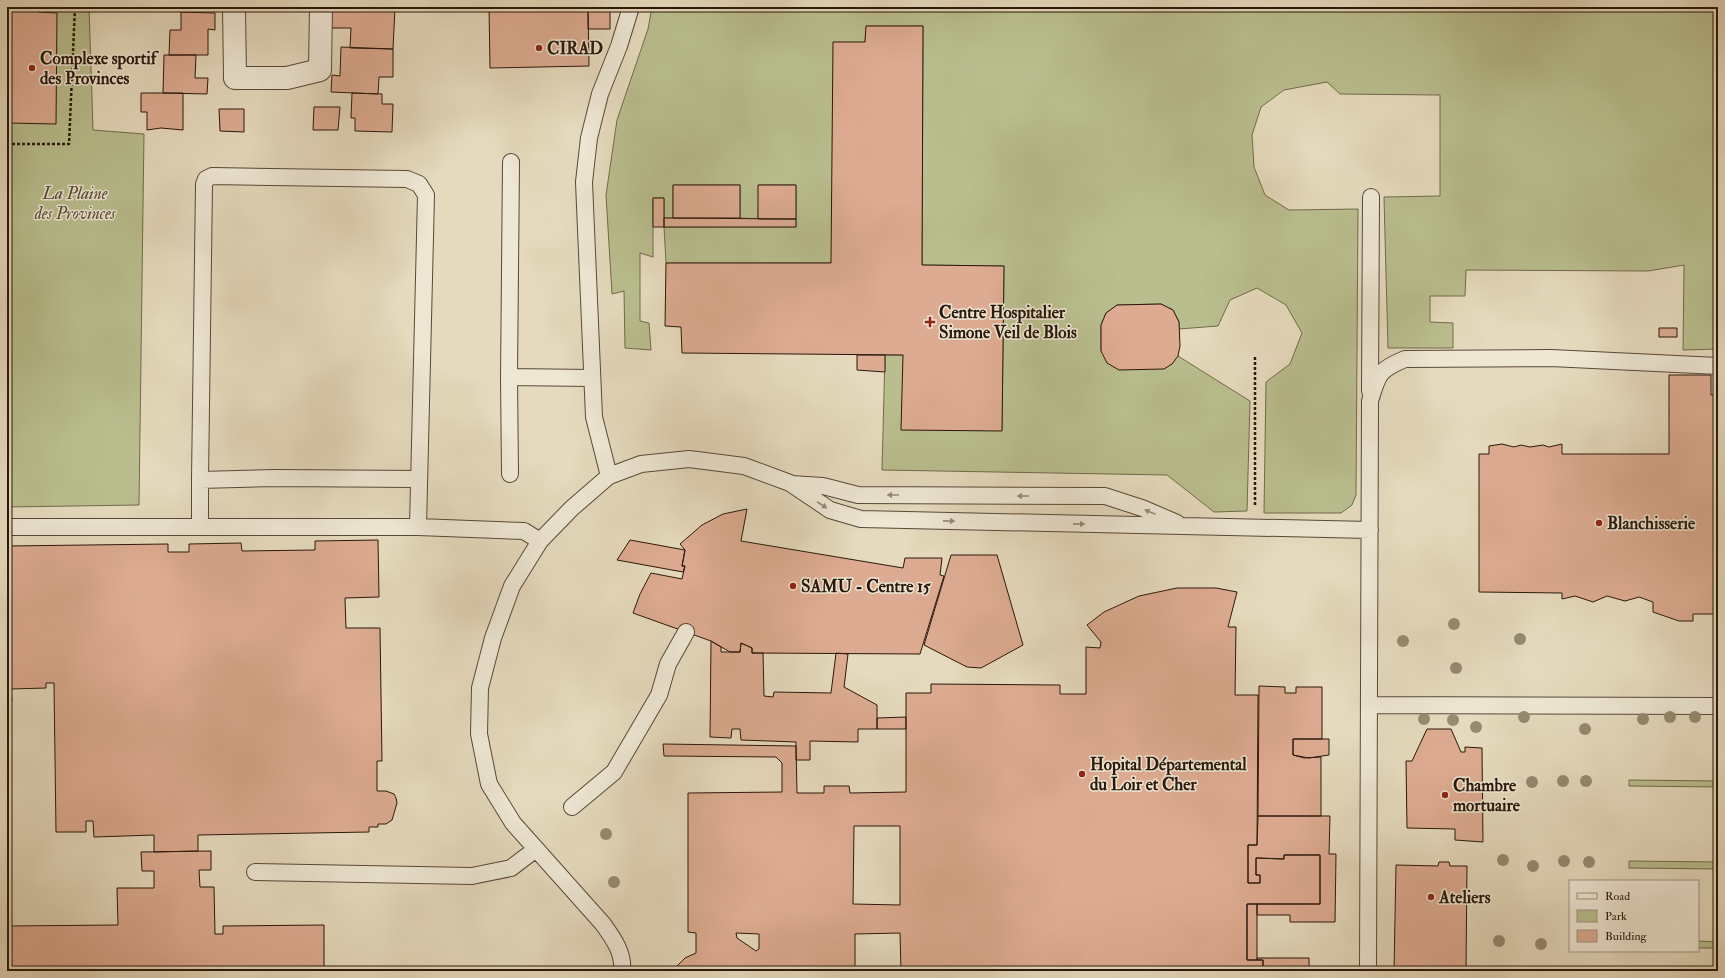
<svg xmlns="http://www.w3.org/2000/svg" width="1725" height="978" font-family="'IM FELL Double Pica',serif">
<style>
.green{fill:#b9be8e;stroke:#726a4c}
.building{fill:#ddab91;stroke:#2a170a;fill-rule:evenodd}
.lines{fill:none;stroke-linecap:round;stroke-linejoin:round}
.lane-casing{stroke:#594837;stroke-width:18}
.street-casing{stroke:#594837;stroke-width:24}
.path{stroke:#2a170a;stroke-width:2.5;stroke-dasharray:3 2;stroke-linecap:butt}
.lane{stroke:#eee7d4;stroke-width:16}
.street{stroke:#eee7d4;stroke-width:22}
.tree{fill:#968a71}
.oneway{fill:#968979}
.poi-dot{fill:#8f2418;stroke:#eee7d4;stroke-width:1.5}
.labels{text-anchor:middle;stroke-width:3;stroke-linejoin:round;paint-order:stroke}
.poi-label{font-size:17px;font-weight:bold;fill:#2a170a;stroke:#eee7d4;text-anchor:start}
.park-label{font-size:17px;font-style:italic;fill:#554932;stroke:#eee7d4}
</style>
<rect width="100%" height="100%" fill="#e5dabd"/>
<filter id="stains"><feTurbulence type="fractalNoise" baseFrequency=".005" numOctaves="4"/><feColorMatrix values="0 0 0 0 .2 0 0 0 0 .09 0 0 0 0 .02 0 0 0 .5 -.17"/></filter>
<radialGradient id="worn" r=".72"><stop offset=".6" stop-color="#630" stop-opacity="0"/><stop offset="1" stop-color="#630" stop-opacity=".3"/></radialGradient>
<path class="green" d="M7,7H89L93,130L144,134L139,505L7,507Z
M652,7H1718V349L1683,350L1684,265L1648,271L1466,270L1465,296H1430V322L1453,323V348H1388L1384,197L1440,196V95L1340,94L1327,82L1284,90L1261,107L1252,135L1254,167L1265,195L1289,210L1358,209L1356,495L1352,505L1341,513H1264L1266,382L1290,364L1302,333L1286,305L1257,288L1230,300L1218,326L1179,329V322L1173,310L1161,304L1117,305L1106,313L1101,325V351L1178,356L1250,401L1247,511L1214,512L1167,475L882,470L885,355H903L1002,430L1004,266L922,265L923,26H866L865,42L831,263H666L664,227H796V185H759L758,219L740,218V185H673V218H664V198H653V257L640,253V321L649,323L651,350L625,348L624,291L612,294L606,195L617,120L648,29Z
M1629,780L1718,781V787L1629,786Z
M1629,861L1718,862V869L1629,868Z
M1698,941L1718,942V948H1698Z"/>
<path class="building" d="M7,7H38V12L57,13L56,124L7,123Z
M156,7H192V12L156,11Z
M330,7H395L393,49L350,48L351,28H329Z
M489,7H588L589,66L490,68Z
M588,8H610V29H588Z
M181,12L215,13V30L208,29V55H169L170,30H181Z
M866,26H923L922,265L1004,266L1002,431L901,430L903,355L682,353L681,327L665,326L666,263H831L833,42H865Z
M341,47L393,49V77H379L378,94L331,92L332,75L340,76Z
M164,55H196L195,78H208L207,94L163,93Z
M141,93H183V130L161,128L147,130V112H141Z
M352,93L382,94V104H393L392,132L355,131V118H351Z
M314,107H340L338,130H313Z
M219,109H244V132L220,131Z
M673,185H740V218H673Z
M758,185H796V219H758Z
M653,198H664V227H653Z
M664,218L796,219V227H664Z
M1161,304L1173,310L1179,322L1180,346L1178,356L1172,364L1164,369L1119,370L1107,363L1101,351V325L1106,313L1117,305Z
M1659,328H1677V337H1659Z
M857,355H885V372L857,370Z
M1669,375H1711V395H1718V614H1693V621H1679L1653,612V602L1639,597L1625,601L1607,596L1593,602L1575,596L1562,599V593L1479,592V454H1489V446L1502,444L1514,447L1521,445L1530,447L1543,445L1549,447L1562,444V454H1669Z
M747,509L741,541L903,568L905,558H942L940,575L944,576L920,654L752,653V648L741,643L740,652H730L711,641L633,613L640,594L651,573L682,579L685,566H682L685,550L680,544L702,525L723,514Z
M378,540L379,597L345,598L346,628H380L382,761H377V791H386L394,794L396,798L397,803L392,820L386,824H378V827H369V832L198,835V851L154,852V835L94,837L93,821H86V832H56L54,683H46V688L11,689L12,701H7V546L168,544V552H189V544L241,543L242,551L315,550V541Z
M630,540L685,550L682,566H685L683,572L617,560Z
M951,555H997L1023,645L981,668L967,667L924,645Z
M1177,588H1216L1237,592L1228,627H1236L1235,695H1258L1257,845H1248V883H1260V875H1256V858L1284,859V855H1320V904H1247V960H1263V968L1304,969V971H901L900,933L855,934V971H672L685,958L696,953V933L688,932V793L782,792V763L776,757L664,756L663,744L796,746L797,793H824V786H849L850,793L906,792V693H931V684L1060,685V694H1086V647L1100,648L1101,642L1087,625L1104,612L1139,596ZM854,826H900V905L853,904ZM736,933L759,934V949L756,951L737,938Z
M711,641L721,647V652H740L741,643L752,648V653H763L764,696L773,697L774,692L831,693L836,653L848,654L844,687L877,705V729H858V742L810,741V760H796V742L741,740L740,729H732L731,738L710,737Z
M1259,686L1285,687V693H1296V687H1322V739H1293V755L1304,758L1321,757V816H1258Z
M906,717V729H877V718Z
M1427,729H1451L1461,752H1465V747L1482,748L1483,842L1455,840V829L1407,828L1406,761H1412Z
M1293,739H1329V755L1309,758L1293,755Z
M1258,816H1330L1329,854H1336L1335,922H1290V915H1257V904H1320V855H1284V859L1256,858V875H1260V883H1248V845H1257Z
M211,851V870H199L200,887H214L215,934H223V926L324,925V971H7V926L118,925L117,888H154V871H142L141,852Z
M1439,862H1449L1450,866H1467L1466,971H1394L1396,865L1438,866Z
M1247,904H1257V960H1247Z
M1257,958H1309V971H1304V969L1263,968V960H1257Z"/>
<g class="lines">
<g class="lane-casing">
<path id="lane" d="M509,377L511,162
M1370,391L1371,197
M510,474L509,377L592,378
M609,476L594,417L584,182L589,138L600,94L619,46L631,7
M418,479L275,478L200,480L204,184L206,179L212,176L407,179L419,184L426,195L418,527L524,531L540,541
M791,484L823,486L858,495L1105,496L1142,508L1177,523
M7,527H418
M200,527V480
M1369,705L1718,706
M572,807L614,772L659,695L668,664L686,632
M255,872L472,876L511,868L536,849
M622,971C624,953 613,938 603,924L513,823L489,784L479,734L480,688L493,638L512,586L540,541L572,508L609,476L641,464L689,459L744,466L790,483L830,510L861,519L1370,530
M1368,971L1370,401C1378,375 1378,370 1405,359L1551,358L1718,366"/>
</g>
<g class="street-casing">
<path id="street" d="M234,7L235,78H287L320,70L321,7"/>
</g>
<path class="path" d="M7,144H69L75,7
M1255,505V355"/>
<use href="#lane" class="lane"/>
<use href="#street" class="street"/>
</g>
<g class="tree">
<circle cx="1454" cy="624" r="6"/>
<circle cx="1520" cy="639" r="6"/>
<circle cx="1403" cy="641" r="6"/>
<circle cx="1456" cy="668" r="6"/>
<circle cx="1524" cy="717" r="6"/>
<circle cx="1670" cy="717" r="6"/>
<circle cx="1695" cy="717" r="6"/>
<circle cx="1424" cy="719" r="6"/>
<circle cx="1643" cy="719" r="6"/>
<circle cx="1453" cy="720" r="6"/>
<circle cx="1476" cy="727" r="6"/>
<circle cx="1585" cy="729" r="6"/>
<circle cx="1563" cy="781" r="6"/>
<circle cx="1586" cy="781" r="6"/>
<circle cx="1532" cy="782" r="6"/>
<circle cx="606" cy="834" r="6"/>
<circle cx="1503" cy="860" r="6"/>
<circle cx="1564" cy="861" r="6"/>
<circle cx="1589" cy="862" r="6"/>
<circle cx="1533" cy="866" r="6"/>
<circle cx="614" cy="882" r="6"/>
<circle cx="1499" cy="941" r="6"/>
<circle cx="1541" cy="944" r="6"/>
</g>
<defs><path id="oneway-solid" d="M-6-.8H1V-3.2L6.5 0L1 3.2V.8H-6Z"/></defs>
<g class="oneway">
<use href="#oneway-solid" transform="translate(893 495) rotate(-180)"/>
<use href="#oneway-solid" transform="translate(1023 496) rotate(-180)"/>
<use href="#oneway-solid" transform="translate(822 505) rotate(33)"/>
<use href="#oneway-solid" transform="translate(1150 512) rotate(-158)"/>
<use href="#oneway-solid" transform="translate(949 521) rotate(1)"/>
<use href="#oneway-solid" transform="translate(1079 524) rotate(1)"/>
</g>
<g class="poi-dot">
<circle cx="539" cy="48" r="4"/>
<circle cx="32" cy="68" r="4"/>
<path d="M928 316h4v4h4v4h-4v4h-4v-4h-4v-4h4z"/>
<circle cx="1599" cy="523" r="4"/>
<circle cx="793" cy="586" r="4"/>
<circle cx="1082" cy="774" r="4"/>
<circle cx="1445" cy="795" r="4"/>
<circle cx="1431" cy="897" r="4"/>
</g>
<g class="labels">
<g class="poi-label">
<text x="547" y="54">CIRAD</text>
<text x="40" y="64">Complexe sportif<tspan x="40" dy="20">des Provinces</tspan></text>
<text x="939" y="318">Centre Hospitalier<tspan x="939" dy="20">Simone Veil de Blois</tspan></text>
<text x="1607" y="529">Blanchisserie</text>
<text x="801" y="592">SAMU - Centre 15</text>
<text x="1090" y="770">Hopital Départemental<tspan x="1090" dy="20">du Loir et Cher</tspan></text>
<text x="1453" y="791">Chambre<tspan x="1453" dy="20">mortuaire</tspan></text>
<text x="1439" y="903">Ateliers</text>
</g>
<g class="park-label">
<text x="75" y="199">La Plaine<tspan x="75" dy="20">des Provinces</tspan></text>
</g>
</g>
<rect width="1725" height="978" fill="none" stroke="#e5dabd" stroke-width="24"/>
<rect x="8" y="8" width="1709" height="962" fill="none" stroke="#2a170a" stroke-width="2"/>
<rect x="12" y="12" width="1701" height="954" fill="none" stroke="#2a170a"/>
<rect x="1569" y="880" width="130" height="72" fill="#eee7d4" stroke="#a09483"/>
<rect x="1577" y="893" width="20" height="6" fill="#eee7d4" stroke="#a09483"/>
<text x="1605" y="900" font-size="12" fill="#2a170a">Road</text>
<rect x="1577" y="910" width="20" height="12" fill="#b9be8e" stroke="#a09483"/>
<text x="1605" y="920" font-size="12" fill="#2a170a">Park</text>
<rect x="1577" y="930" width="20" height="12" fill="#ddab91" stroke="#a09483"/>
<text x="1605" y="940" font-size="12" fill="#2a170a">Building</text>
<rect width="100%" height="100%" filter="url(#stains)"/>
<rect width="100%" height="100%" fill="url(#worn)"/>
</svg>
